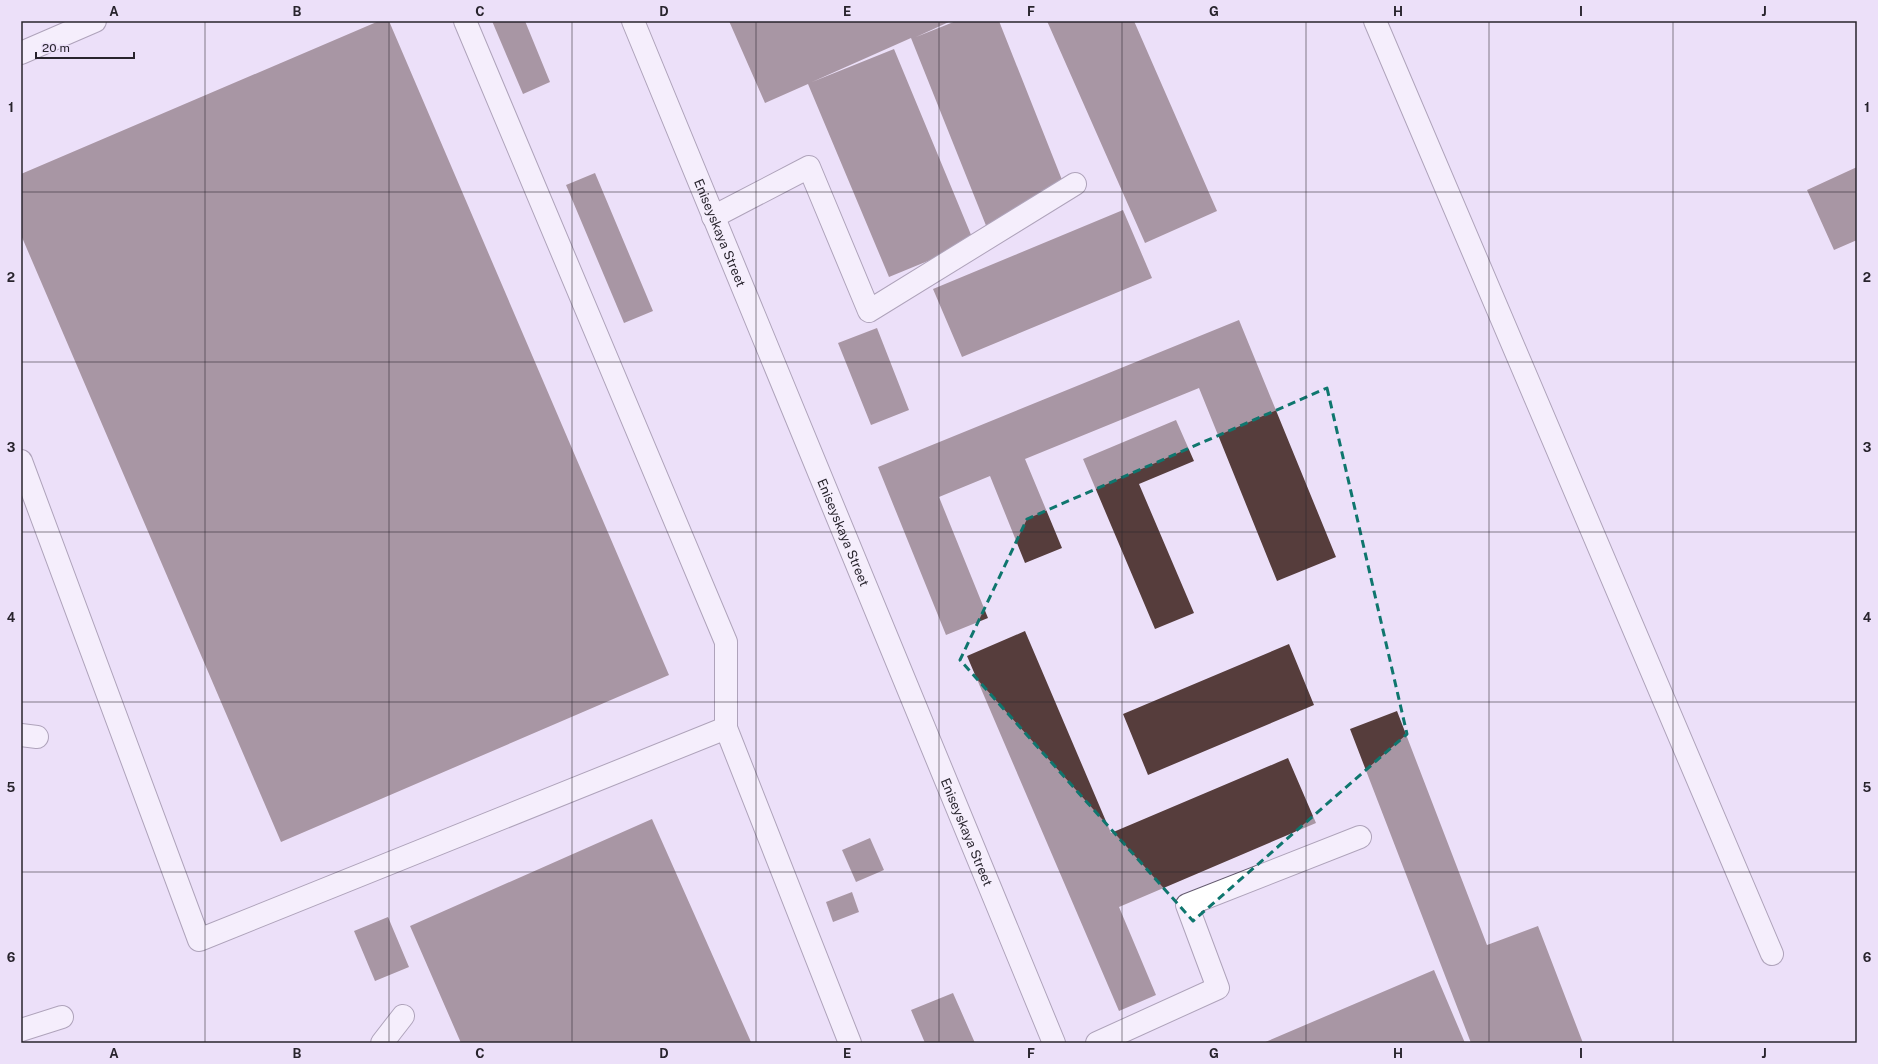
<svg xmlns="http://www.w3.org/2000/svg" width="1878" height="1064" font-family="'Public Sans',sans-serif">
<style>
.building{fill:#563d3c}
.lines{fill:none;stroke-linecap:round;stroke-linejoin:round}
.minor-casing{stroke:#645a6f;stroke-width:24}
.minor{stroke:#fff;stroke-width:22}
.marked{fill:none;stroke:#0f766e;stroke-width:3;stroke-dasharray:8 5;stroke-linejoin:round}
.grid{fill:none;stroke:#28242d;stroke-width:1;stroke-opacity:0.55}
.labels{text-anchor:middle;stroke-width:4;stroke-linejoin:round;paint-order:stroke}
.street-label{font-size:13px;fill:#28242d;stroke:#ece0f9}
.neatline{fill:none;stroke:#28242d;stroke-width:1.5}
.grid-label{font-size:13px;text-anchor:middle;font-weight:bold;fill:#28242d}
</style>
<rect width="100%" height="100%" fill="#ece0f9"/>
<path class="building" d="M379,21H389L669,675L281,842L21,235V174Z
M492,21H525L550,82L523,94Z
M729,21H951L916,37L956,21H999L1070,200L989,233L911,38L812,82L894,49L974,242L889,277L808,84L765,103Z
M1047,21H1134L1217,211L1145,243Z
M1857,167V240L1834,250L1807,190Z
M595,173L653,311L624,323L566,185Z
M1123,210L1152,278L962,357L933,289Z
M1239,320L1336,557L1277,581L1199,388L1025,459L1062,548L1025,563L990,476L939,497L988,618L946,635L878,467Z
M877,328L909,410L871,425L838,343Z
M1176,420L1194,461L1139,484L1194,613L1155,629L1083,459Z
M1025,631L1111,833L1288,758L1316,823L1119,907L1156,995L1119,1011L967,656Z
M1289,644L1314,705L1148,775L1123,714Z
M1397,711L1487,945L1538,926L1583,1043H1471L1350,729Z
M652,819L751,1042L461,1043L410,926Z
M870,838L884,870L856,882L842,850Z
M852,892L859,912L833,922L826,902Z
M388,917L409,967L375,981L354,931Z
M1434,970L1465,1043H1263Z
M953,993L975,1043H925L911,1010Z"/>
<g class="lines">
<g class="minor-casing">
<g id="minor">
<path d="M465,21L726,642V728L850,1043"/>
<path id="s1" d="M633,21L1054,1043"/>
<path d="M1375,21L1772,954"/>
<path d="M21,53L95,21"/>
<path d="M713,217L809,167L869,311L1075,184"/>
<path d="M21,461L199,940L726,728"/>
<path d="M21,735L37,737"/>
<path d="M21,1030L62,1017"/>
<path d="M382,1043L403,1016"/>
<path d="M1097,1043L1218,988L1187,905L1360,837"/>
</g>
</g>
<use href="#minor" class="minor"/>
</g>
<path d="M0 0H1878V1064H0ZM1327,388L1407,734L1193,921L960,660L1027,519Z" fill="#ece0f9" fill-opacity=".55" fill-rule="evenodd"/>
<path class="marked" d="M1327,388L1407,734L1193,921L960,660L1027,519Z"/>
<path class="grid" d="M205,21V1043M389,21V1043M572,21V1043M756,21V1043M939,21V1043M1122,21V1043M1306,21V1043M1489,21V1043M1673,21V1043M21,192H1857M21,362H1857M21,532H1857M21,702H1857M21,872H1857"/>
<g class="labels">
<g class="street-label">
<text dy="5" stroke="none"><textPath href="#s1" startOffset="229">Eniseyskaya Street</textPath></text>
<text dy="5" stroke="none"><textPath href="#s1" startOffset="553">Eniseyskaya Street</textPath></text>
<text dy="5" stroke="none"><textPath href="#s1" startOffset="877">Eniseyskaya Street</textPath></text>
</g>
</g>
<rect width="1878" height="1064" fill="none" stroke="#ece0f9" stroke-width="44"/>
<path d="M36 52v6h98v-6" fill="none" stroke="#28242d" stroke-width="2"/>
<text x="42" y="52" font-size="12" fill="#28242d" stroke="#ece0f9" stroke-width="3" paint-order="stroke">20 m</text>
<rect x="22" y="22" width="1834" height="1020" class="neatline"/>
<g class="grid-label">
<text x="114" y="16">A</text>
<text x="297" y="16">B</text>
<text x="480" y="16">C</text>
<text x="664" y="16">D</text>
<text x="847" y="16">E</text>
<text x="1031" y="16">F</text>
<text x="1214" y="16">G</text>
<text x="1398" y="16">H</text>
<text x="1581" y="16">I</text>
<text x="1764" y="16">J</text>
<text x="11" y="112">1</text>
<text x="1867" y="112">1</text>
<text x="11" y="282">2</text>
<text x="1867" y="282">2</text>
<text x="11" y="452">3</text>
<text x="1867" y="452">3</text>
<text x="11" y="622">4</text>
<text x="1867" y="622">4</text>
<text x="11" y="792">5</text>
<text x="1867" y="792">5</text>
<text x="11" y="962">6</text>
<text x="1867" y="962">6</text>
<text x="114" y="1058">A</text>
<text x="297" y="1058">B</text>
<text x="480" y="1058">C</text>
<text x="664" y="1058">D</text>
<text x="847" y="1058">E</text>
<text x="1031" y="1058">F</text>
<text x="1214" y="1058">G</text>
<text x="1398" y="1058">H</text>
<text x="1581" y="1058">I</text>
<text x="1764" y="1058">J</text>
</g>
</svg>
